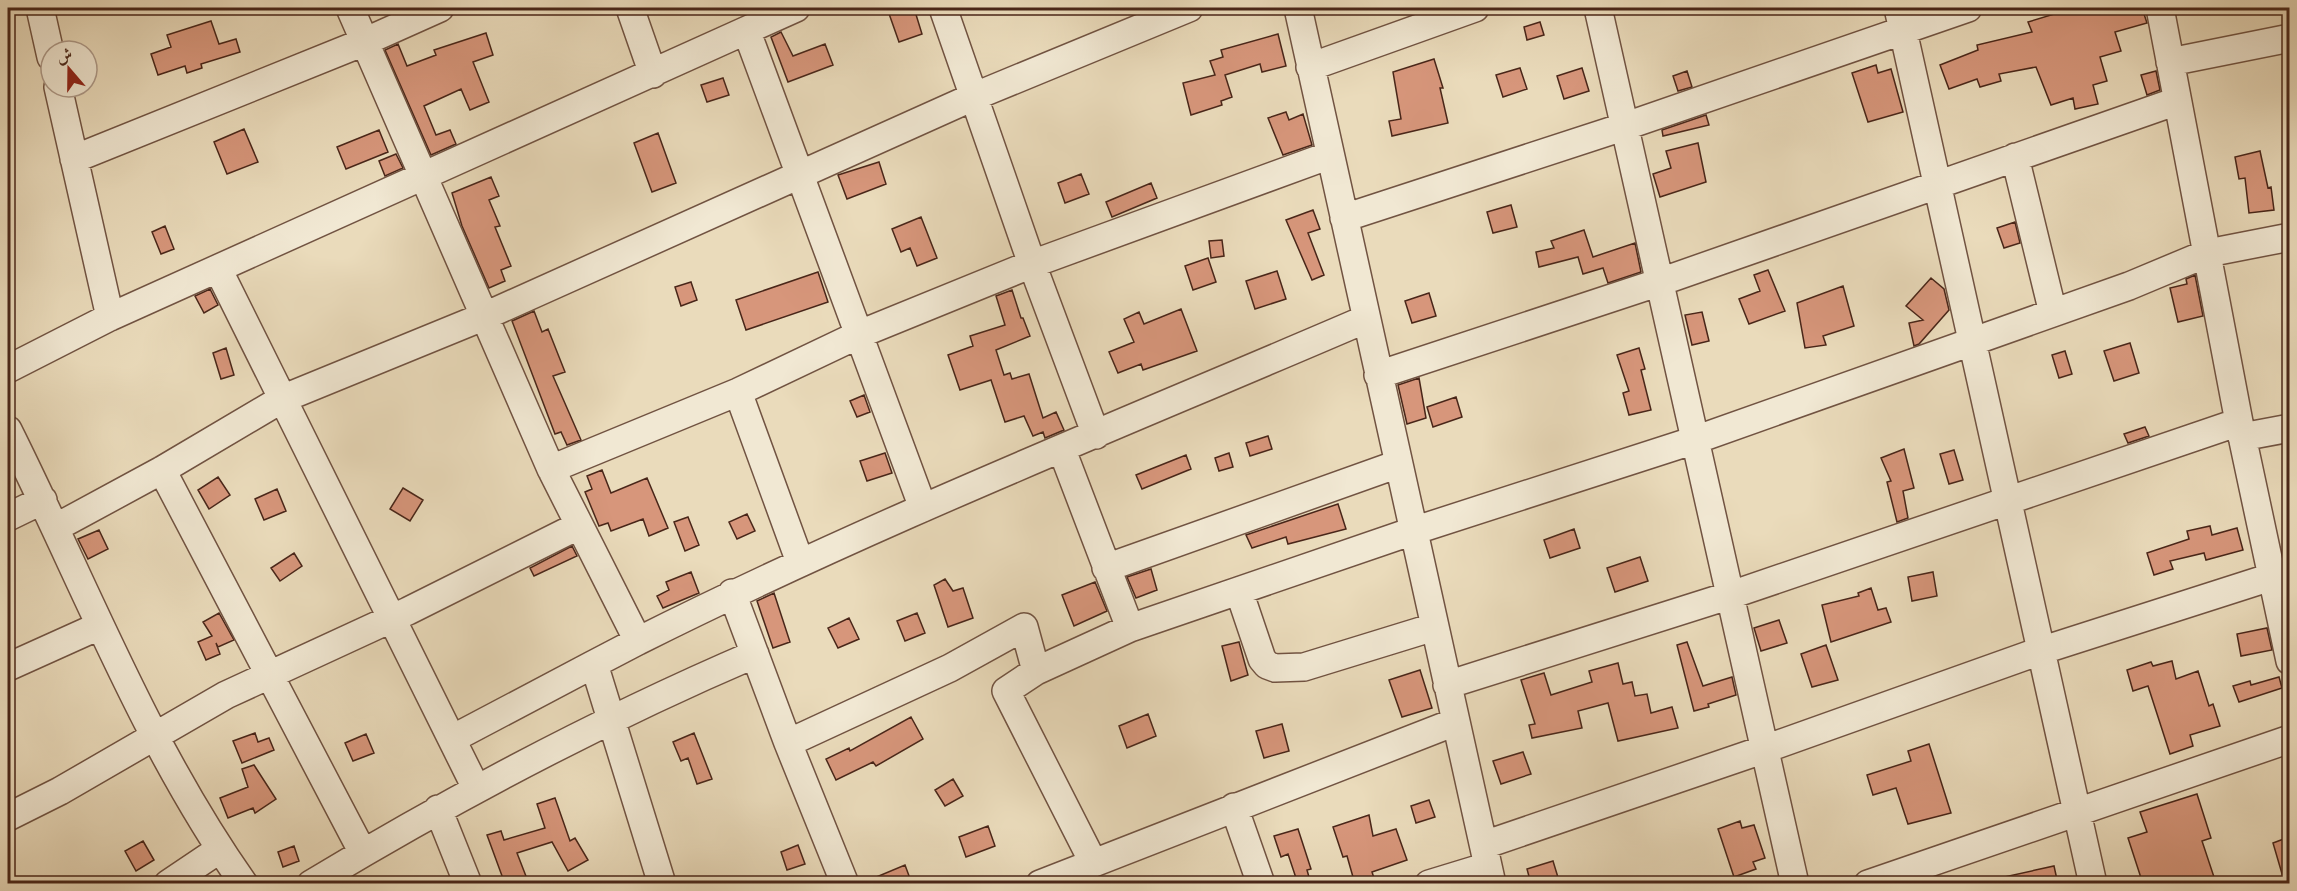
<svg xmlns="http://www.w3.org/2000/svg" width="2297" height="891" font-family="'IM FELL English',Amiri,serif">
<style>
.building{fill:#d7967b;stroke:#492619;stroke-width:1.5}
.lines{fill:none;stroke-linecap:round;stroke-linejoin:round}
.minor-casing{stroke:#715342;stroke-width:30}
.minor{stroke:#f1e8d3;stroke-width:27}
</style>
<rect width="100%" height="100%" fill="#eadbbb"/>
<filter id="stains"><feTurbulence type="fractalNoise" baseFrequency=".00333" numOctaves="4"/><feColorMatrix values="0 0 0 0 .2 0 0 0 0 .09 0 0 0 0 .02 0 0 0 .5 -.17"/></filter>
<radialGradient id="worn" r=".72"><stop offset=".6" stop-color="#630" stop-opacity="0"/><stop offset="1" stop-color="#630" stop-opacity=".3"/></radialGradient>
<path class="building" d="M887,8H914L922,34L899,42Z
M2074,8H2142L2147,23L2115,32L2121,51L2100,57L2107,81L2093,85L2098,104L2075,109L2073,98L2051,105L2036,67L1999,74L2001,81L1980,87L1977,79L1949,89L1940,65L1978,50L1977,45L2032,32L2028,22Z
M211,21L219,44L236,39L240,52L201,64L202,68L187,73L185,66L158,75L151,54L171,47L167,35Z
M1540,22L1544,35L1527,40L1524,27Z
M781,32L793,56L825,44L833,65L788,82L771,37Z
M486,33L493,55L473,62L489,102L470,110L461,89L424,106L436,135L450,130L456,144L431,155L385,50L398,44L407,66L436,55L434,50Z
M1278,34L1286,66L1262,72L1260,64L1225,75L1232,97L1221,101L1222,105L1191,115L1183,83L1215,75L1210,61L1223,57L1221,50Z
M1434,59L1443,88H1440L1448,123L1392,136L1389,121L1401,119L1393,72Z
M1876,65L1878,73L1891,69L1903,112L1868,122L1852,73Z
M1520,68L1527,89L1503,97L1496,75Z
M1582,68L1589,91L1564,99L1557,76Z
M1687,71L1692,87L1678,91L1673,76Z
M2156,71L2160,90L2147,95L2141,75Z
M723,78L729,95L707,102L701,85Z
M1286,112L1289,120L1303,114L1312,145L1283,155L1268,118Z
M1706,115L1709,125L1663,136L1662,130Z
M244,129L258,162L227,174L214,142Z
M379,130L388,152L346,169L337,147Z
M658,133L676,183L652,192L634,143Z
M1698,143L1706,182L1660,197L1653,174L1671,168L1666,151Z
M2260,151L2268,188L2271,187L2274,210L2249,213L2245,178L2239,179L2235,157Z
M396,154L403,168L385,176L379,161Z
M879,162L886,184L847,199L838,175Z
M1081,174L1089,194L1065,203L1058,183Z
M491,177L499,196L489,200L500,226L495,227L511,266L501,270L505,281L489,288L462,226L452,193Z
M1151,183L1157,198L1112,217L1106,202Z
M1511,205L1517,227L1493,233L1487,212Z
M1313,210L1320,229L1308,233L1324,275L1312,280L1286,220Z
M921,217L937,258L917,266L910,248L901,252L892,229Z
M2015,222L2020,243L2004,248L1997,228Z
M165,226L174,249L161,254L152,232Z
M1584,230L1593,257L1635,243L1641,272L1608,283L1603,268L1583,274L1578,257L1539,267L1536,252L1554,248L1551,241Z
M1222,240L1224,256L1211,258L1209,241Z
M1208,258L1216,282L1193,290L1185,266Z
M1768,270L1785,311L1749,324L1739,299L1760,291L1754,275Z
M1277,271L1286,299L1255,309L1246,281Z
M818,272L828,302L746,330L736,300Z
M2195,275L2203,316L2178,322L2170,288L2187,284L2186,279Z
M1931,278L1944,289L1949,310L1919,344L1914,346L1909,323L1923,320L1906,306Z
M691,282L697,300L681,306L675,287Z
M1843,286L1854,326L1823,336L1826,345L1805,348L1797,303Z
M210,289L218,305L204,313L195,296Z
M1012,290L1021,318H1023L1030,336L996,350L1004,375L1010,373L1012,379L1029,374L1043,418L1056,412L1064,430L1045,438L1043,432L1033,436L1024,416L1005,422L991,380L960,390L948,355L973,346L970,336L1005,325L996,296Z
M1429,293L1436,316L1412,323L1405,301Z
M1181,309L1197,351L1143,370L1141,364L1118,373L1109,352L1134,342L1124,319L1139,312L1144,324Z
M534,311L542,332L548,329L565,372L553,376L581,440L567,445L561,432L555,434L512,321Z
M1702,312L1709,341L1692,345L1685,315Z
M2130,343L2139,373L2114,381L2104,351Z
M226,348L234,375L221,379L213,353Z
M1639,348L1645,369L1641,370L1651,410L1629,415L1623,393L1629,391L1617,355Z
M2065,351L2072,374L2059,378L2052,355Z
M1419,378L1426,418L1407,424L1398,385Z
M864,395L870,412L857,417L850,401Z
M1456,397L1462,417L1433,427L1427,407Z
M2145,427L2149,436L2128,443L2124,434Z
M1268,436L1272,449L1250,456L1246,443Z
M1904,449L1914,488L1903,491L1908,518L1897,522L1887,482L1891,481L1881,458Z
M1954,450L1963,480L1949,484L1940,454Z
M885,453L892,473L867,481L860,461Z
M1229,453L1233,467L1219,471L1215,458Z
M1186,455L1191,469L1142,489L1136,475Z
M602,470L611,493L647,478L668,528L649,536L643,519L611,531L608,523L599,526L585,492L592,489L587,476Z
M218,477L230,495L209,509L198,490Z
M403,488L423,500L410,521L390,509Z
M277,489L286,511L264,520L255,499Z
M1338,504L1346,529L1288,544L1286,537L1252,548L1246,535Z
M747,514L755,531L737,539L729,522Z
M688,517L699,545L685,551L674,522Z
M2210,526L2212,535L2237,528L2243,550L2206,560L2204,553L2170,561L2173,569L2154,575L2147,553L2189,539L2187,531Z
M1574,529L1580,548L1550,558L1544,540Z
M99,530L108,549L88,559L78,539Z
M572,546L577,556L534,576L530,568Z
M294,553L302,566L280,581L271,568Z
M1640,557L1648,581L1615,592L1607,568Z
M1151,569L1157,590L1136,598L1127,577Z
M691,572L699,593L663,608L657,596L669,590L666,582Z
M1933,572L1937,596L1912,601L1908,577Z
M945,579L953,591L963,588L973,618L948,627L934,585Z
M1095,582L1107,611L1074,626L1062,595Z
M1871,588L1878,610L1886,608L1891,622L1831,642L1822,605L1859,596L1858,593Z
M774,593L790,642L773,648L757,601Z
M219,613L234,640L218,647L216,643L220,654L206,660L198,642L212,636L203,622Z
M917,613L925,633L905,641L897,621Z
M849,618L859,639L838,648L828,628Z
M1779,620L1787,643L1761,651L1754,628Z
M2267,628L2272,650L2241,656L2237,634Z
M1239,642L1248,675L1231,681L1222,646Z
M1687,642L1703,686L1732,677L1736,695L1708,704L1709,707L1694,711L1677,645Z
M1826,645L1838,680L1812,687L1801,654Z
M2172,661L2176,679L2198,671L2209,706L2213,704L2220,726L2190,735L2193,746L2170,754L2148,686L2133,691L2127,670L2151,662L2153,666Z
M1618,663L1623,684L1632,682L1635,696L1647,694L1651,713L1672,707L1678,728L1618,741L1608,703L1578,711L1582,728L1532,738L1529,725L1535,724L1521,680L1544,673L1551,695L1592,682L1589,671Z
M1420,670L1432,708L1402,717L1389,680Z
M2279,677L2282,688L2239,702L2233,686L2250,681L2251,685Z
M1148,714L1156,736L1127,748L1119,726Z
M911,717L923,739L876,766L873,762L836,780L826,759L849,748L850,751Z
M1282,724L1289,751L1264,758L1256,731Z
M255,733L258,742L269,738L274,750L242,763L233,741Z
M694,733L712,779L697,784L688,758L681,761L673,742Z
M366,734L374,753L353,761L345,743Z
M1929,744L1951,813L1908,824L1896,788L1873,795L1867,775L1911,761L1908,751Z
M1523,752L1531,774L1501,784L1493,761Z
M254,765L276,799L255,813L253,808L228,818L220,798L248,787L242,769Z
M953,779L963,796L945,806L935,790Z
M2197,794L2211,838L2202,841L2214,877L2196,884H2143L2128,838L2147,832L2140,812Z
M555,798L570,841L575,838L588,860L568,871L552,842L517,853L529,884H505L487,835L501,831L504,840L545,828L537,804Z
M1429,800L1435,817L1416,823L1411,806Z
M1369,815L1373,836L1396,829L1407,860L1372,872L1374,878L1355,884L1347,856L1343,857L1333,827Z
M1740,821L1742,828L1754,825L1765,858L1753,862L1756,869L1734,877L1718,829Z
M988,826L995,846L966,857L959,837Z
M1298,829L1311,869L1307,870L1311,884H1298L1288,854L1281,857L1274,836Z
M2289,837V884H2285L2273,843Z
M143,841L154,860L136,871L125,851Z
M798,845L805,864L787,870L781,852Z
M294,846L299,861L283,867L278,852Z
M1553,861L1560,884H1531L1527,869Z
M905,865L912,884H862V883Z
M2054,866L2058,884H2004V877Z"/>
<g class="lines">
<g class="minor-casing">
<path id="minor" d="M40,8L51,57
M350,8L551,469L638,641C875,522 1122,424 1366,319
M630,8L653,74
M943,8L1032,264L1096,435
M1298,8L1492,884
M1598,8L1795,884
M1898,8L2093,884
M2160,8L2239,422L2290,661
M747,32L923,508
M2170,62L2290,38
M1310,67L1475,8
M58,87L110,317
M2015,157L2053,313
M74,159L364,42L440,8
M1344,218L1626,126L1968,8
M218,269L476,788
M8,369L110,317L796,8
M1378,375L1660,282L2177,101
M738,392L800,562
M8,430C84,582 145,744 244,884
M2242,437L2290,428
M1062,450L1130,628
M551,469L738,392L860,334L1032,264L1330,155
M162,470L363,853
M8,517L43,500
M55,528L162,470L282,399L485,316L973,97L1189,8
M1106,568L1398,464
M1239,591L1262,659L1267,665L1275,668L1304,667L1434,627
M732,593L788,743L845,884
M638,641L594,664L662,884
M8,667L99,626
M1036,671L1006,691L1093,862
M1447,685L1731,595L2239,422
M452,739L594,664
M788,743L950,668L1024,627L1036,671L1130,628L1413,531L1695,440L2129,286L2208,253L2290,237
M1234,807L1261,884
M438,809L468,884
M8,817L60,791L226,695L408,611L578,526
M1484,845L1765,749L2040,651L2271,577
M168,884L220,849
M311,884C454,798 601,720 755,654
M1040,884L1455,722
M1429,884L1488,866
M1868,884L2290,739"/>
</g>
<use href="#minor" class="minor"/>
</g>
<rect width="2297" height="891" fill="none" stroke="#eadbbb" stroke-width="30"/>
<rect x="9" y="9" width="2279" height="873" fill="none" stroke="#492619" stroke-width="3"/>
<rect x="15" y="15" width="2267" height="861" fill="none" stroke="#492619" stroke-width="1.5"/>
<g transform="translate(69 69) rotate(340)"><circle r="28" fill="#f1e8d3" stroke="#ae9a89" stroke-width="1.5"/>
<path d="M0-4.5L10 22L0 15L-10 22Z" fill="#8f2418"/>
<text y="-9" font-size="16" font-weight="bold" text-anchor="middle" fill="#492619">ش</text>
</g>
<rect width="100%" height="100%" filter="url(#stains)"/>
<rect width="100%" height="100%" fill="url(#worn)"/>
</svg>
